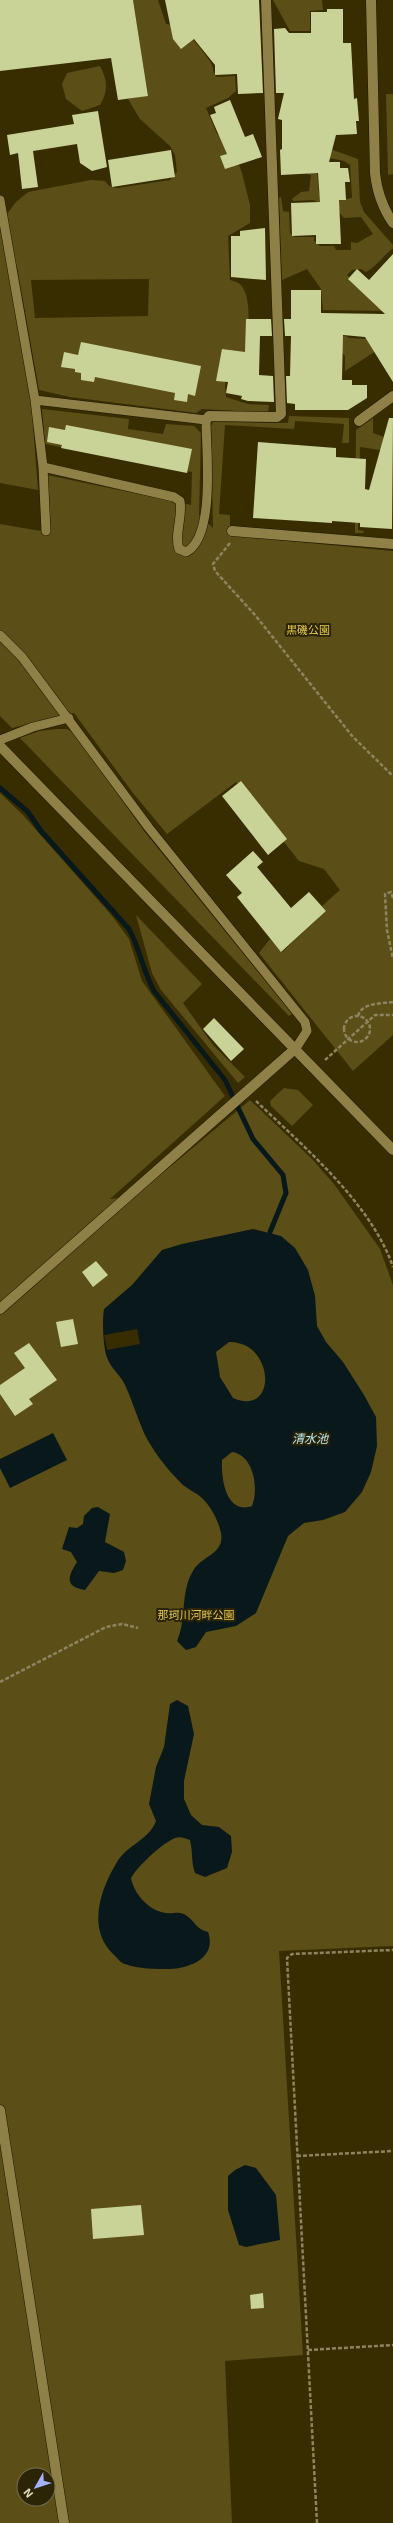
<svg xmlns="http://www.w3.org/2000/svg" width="393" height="2523" font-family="'Exo 2','Noto Sans JP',sans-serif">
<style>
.green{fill:#5b4e17;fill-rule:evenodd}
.water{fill:#09181b;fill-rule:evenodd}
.pier{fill:#382d00}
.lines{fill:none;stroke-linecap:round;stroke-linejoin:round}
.stream{stroke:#09181b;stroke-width:5}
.building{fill:#c9d397}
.service-casing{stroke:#1d1600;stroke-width:10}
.minor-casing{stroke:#1d1600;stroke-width:11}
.tertiary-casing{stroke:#1d1600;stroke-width:11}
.path{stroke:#8e8560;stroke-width:2.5;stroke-dasharray:4 2;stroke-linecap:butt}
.service{stroke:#8e8046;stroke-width:9}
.minor{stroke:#8e8046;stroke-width:10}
.tertiary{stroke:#8e8046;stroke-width:10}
.path-bridge{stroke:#8e8560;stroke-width:2.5;stroke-dasharray:4 2;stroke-linecap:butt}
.labels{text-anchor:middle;stroke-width:4;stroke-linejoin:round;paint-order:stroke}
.park-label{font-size:11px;fill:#e3c754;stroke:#2b2405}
.water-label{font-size:12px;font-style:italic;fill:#b9ebf9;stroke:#2b2405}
</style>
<rect width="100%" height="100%" fill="#382d00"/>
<path class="green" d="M133,0H158L166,24C184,25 201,48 211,63C214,68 212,73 217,77L235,76L236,91L228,98L206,108L217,134L233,149L242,173L250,205V223L228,236L230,280C233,281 238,282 241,285C254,301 247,342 244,361L228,369L225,385L226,397L248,404L269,405L268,413L202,409L196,413L70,397L39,390L17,267H8L31,399L38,490L0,483V215L7,214L15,203L28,192L91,180L105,181L109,186L117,188L170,180L177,172L175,155L170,146L140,119L128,99L148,95ZM149,279L148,316L35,318L31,280Z
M273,0H322L323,10L310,11V31H290Z
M100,66C108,81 108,91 100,105L82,111L66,99L62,84L67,73Z
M386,94H393V174L388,175Z
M305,140L358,159L360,202L364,212L393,245V248C383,256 376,267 366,272L361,269L352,270L347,275L368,296L387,311L323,310L321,289L307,269L282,280L279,198L281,197L283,211L289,212L290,233L294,237H314V241L320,246H334L336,250H351V242L357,243L373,234L361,217L344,218L338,211L313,200L293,201L292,199L301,192L309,191L311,175L307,174L306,157L316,162L319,193L330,202L352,198L350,165L344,161L329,158Z
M346,336L349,338L393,340L345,371V356L340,350L310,337Z
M42,409L129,419L128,429L163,434L166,424L194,426L201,433L199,515L213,528L211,426L213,422L288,423L289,416L349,418V443H342L344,424L295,421L294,429L225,425L219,514L230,515V531L278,540L393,551V1035L353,1071L259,953L270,939L282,952L326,911L322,906L340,890L324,869L299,861L236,782L167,834L133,793L74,713L12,728L0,716V524L41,531L47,475L191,505L192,472L45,444Z
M373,418V433L384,437L380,463V450L360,447L358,530L364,531L363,533H355L356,430Z
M57,729H67L74,733L144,831L292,1014L289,1016L20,738L39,731Z
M0,793L23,815L113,917L129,939L142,981L225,1096L110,1199L135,1196L250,1100L312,1159L334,1184L380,1249L393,1285V1946L279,1951L303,2355L225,2361L232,2523H0ZM24,2475H48V2499H24Z
M136,915L202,984L183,1003L213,1045L245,1077L238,1083L161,990L152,973Z
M284,1088L298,1090L313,1105L292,1126L271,1106L270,1101Z"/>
<path class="water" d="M253,1229L281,1236L295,1248L308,1270L315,1296L317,1326L326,1342L343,1362L364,1395L376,1417L377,1446L371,1472L362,1492L345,1512L323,1520L304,1523L288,1536L256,1613L236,1626L206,1632L196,1647L186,1650L177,1641C187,1619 180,1592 193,1571C201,1556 225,1554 221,1533C219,1522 210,1505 202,1498C196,1492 186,1489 180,1482C166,1468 153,1451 144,1433C137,1417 132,1400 125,1385C121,1376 112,1369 108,1360C103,1350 102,1320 104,1309L132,1285L162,1250L182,1244ZM229,1342C275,1341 278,1418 233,1398L220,1377L216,1352ZM232,1452C254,1455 259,1489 252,1506C226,1515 221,1479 222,1460Z
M53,1433L67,1460L10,1488L0,1468V1459Z
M98,1507L110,1514L105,1542L124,1552L126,1561L123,1570L114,1573L99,1571L85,1590C64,1587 68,1576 77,1562L71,1552L62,1549L69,1527L77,1528L83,1524L84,1516L92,1508Z
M177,1700L188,1706L194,1734L184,1781V1799L191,1815L202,1825L219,1827L231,1836L232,1852L227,1868L205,1877L195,1873C191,1862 193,1852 190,1840C185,1838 180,1836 175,1838C161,1844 138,1866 131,1878C134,1894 149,1911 166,1913C173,1914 177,1911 184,1914C194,1919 196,1930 208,1932C217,1957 191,1968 170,1969C155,1969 139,1969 125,1964C120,1963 117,1957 113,1954C87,1929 100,1890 117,1862C127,1845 149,1840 156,1821L149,1804L156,1767L164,1747L170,1704Z
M245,2165L256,2168L276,2195L280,2240L246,2247L239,2245L228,2210V2176L235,2170Z"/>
<path class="pier" d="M137,1329L140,1344L107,1350L104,1335Z"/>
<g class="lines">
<path class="stream" d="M0,788L28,812L41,831L129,929C140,949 143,971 154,991L225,1080L253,1139L283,1175L286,1193L270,1232"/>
</g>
<path class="building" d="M0,0H133L148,96L118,100L111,58L0,71Z
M165,0H259L263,93L238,94L237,74L215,75V65L194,39L181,49L173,39Z
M327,9H343V43H351L354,99L357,98L359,121H356L357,134L336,135L329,162H340V168H348L350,182H345L346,200H339L341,244H316V235L292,236L291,203L320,202L318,173L281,175L280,150L282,149V120L278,119L284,93H276L274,29L285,28L289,33H311V12H327Z
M230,100L245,137L253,134L262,157L225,169L220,156L227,154L210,115L216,113L214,107Z
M98,111L107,167L92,171L80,163L77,144L33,151L38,187L22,189L18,153L10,155L7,135L74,124L72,115Z
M171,150L175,177L112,187L108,160Z
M265,228L266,280L231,277V236H240V231Z
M393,254V382L365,337L343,335L342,380H352V385H367V398L348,410H295V404L287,403L286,376H290L291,336H285L284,319H291V290H321V313L385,314L348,279L357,269L369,280Z
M246,319H271L272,336H260L259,375L273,376L274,402L248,401L241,399L242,396L226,393L228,382L216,381L222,349L245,352Z
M81,342L201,366L195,396L188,394L187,402L174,400L175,393L95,377L94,382L81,380V373L75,372V369L61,367L64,352L78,355Z
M389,418H393L392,529L360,527V523L332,521V523L253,518L258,442L336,448V457L366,459L365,489L369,490Z
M66,425L192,449L187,473L61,448L62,445L47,442L49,427L65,430Z
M241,781L287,839L268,855L222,796Z
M253,851L263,862L257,867L291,908L309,892L326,911L281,952L237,897L242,893L226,875Z
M214,1018L244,1049L231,1061L203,1029Z
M96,1261L108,1275L93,1287L82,1272Z
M73,1319L78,1344L61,1347L56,1322Z
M29,1343L57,1380L29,1399L33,1404L15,1416L0,1394V1385L25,1368L14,1353Z
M141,2205L144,2235L93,2239L91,2209Z
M263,2293L264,2308L251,2309L250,2295Z"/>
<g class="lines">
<g class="service-casing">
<path id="service" d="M0,200L35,400
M43,467L174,497L180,501C183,517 174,534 179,549L186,552C216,537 206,450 206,420L35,400L43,467L46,531
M0,635L22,657L149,828L305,1022L307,1031L296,1048
M0,740L33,727L69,718"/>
</g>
<g class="minor-casing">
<path id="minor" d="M206,420L209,416L277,417L281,414L266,0
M359,421L393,396
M232,531L393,544"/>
</g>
<g class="tertiary-casing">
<path id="tertiary" d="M371,0L375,173C377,192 382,207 393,223
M0,746L393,1150
M0,1309L296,1048
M0,2110L64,2523"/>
</g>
<path class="path" d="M230,543L213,564L215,571L255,615L353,737L393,776
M393,898L391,892L385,894L387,930L393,959
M358,1016C362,1002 381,1004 393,1002
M325,1060L375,1015H393
M256,1101C304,1147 371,1203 393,1267
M0,1682L106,1627L122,1624L138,1628
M297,2156L393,2151
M308,2350L393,2345
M317,2523L287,1958L292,1954L393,1950"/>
<use href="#service" class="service"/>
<use href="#minor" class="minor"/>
<use href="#tertiary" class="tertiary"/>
<path class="path-bridge" d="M344 1029a13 13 0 1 1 26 0a13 13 0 1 1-26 0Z"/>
</g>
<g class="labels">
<g class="park-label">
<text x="308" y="634">黒磯公園</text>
<text x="196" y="1619">那珂川河畔公園</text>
</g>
<g class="water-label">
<text x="310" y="1443">清水池</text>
</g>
</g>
<g transform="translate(36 2487) rotate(231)"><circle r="19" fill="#2b2405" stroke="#756e50"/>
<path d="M0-3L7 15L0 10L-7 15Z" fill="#a4b1fc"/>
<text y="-6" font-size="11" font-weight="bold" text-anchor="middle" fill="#e5dec1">N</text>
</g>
</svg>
